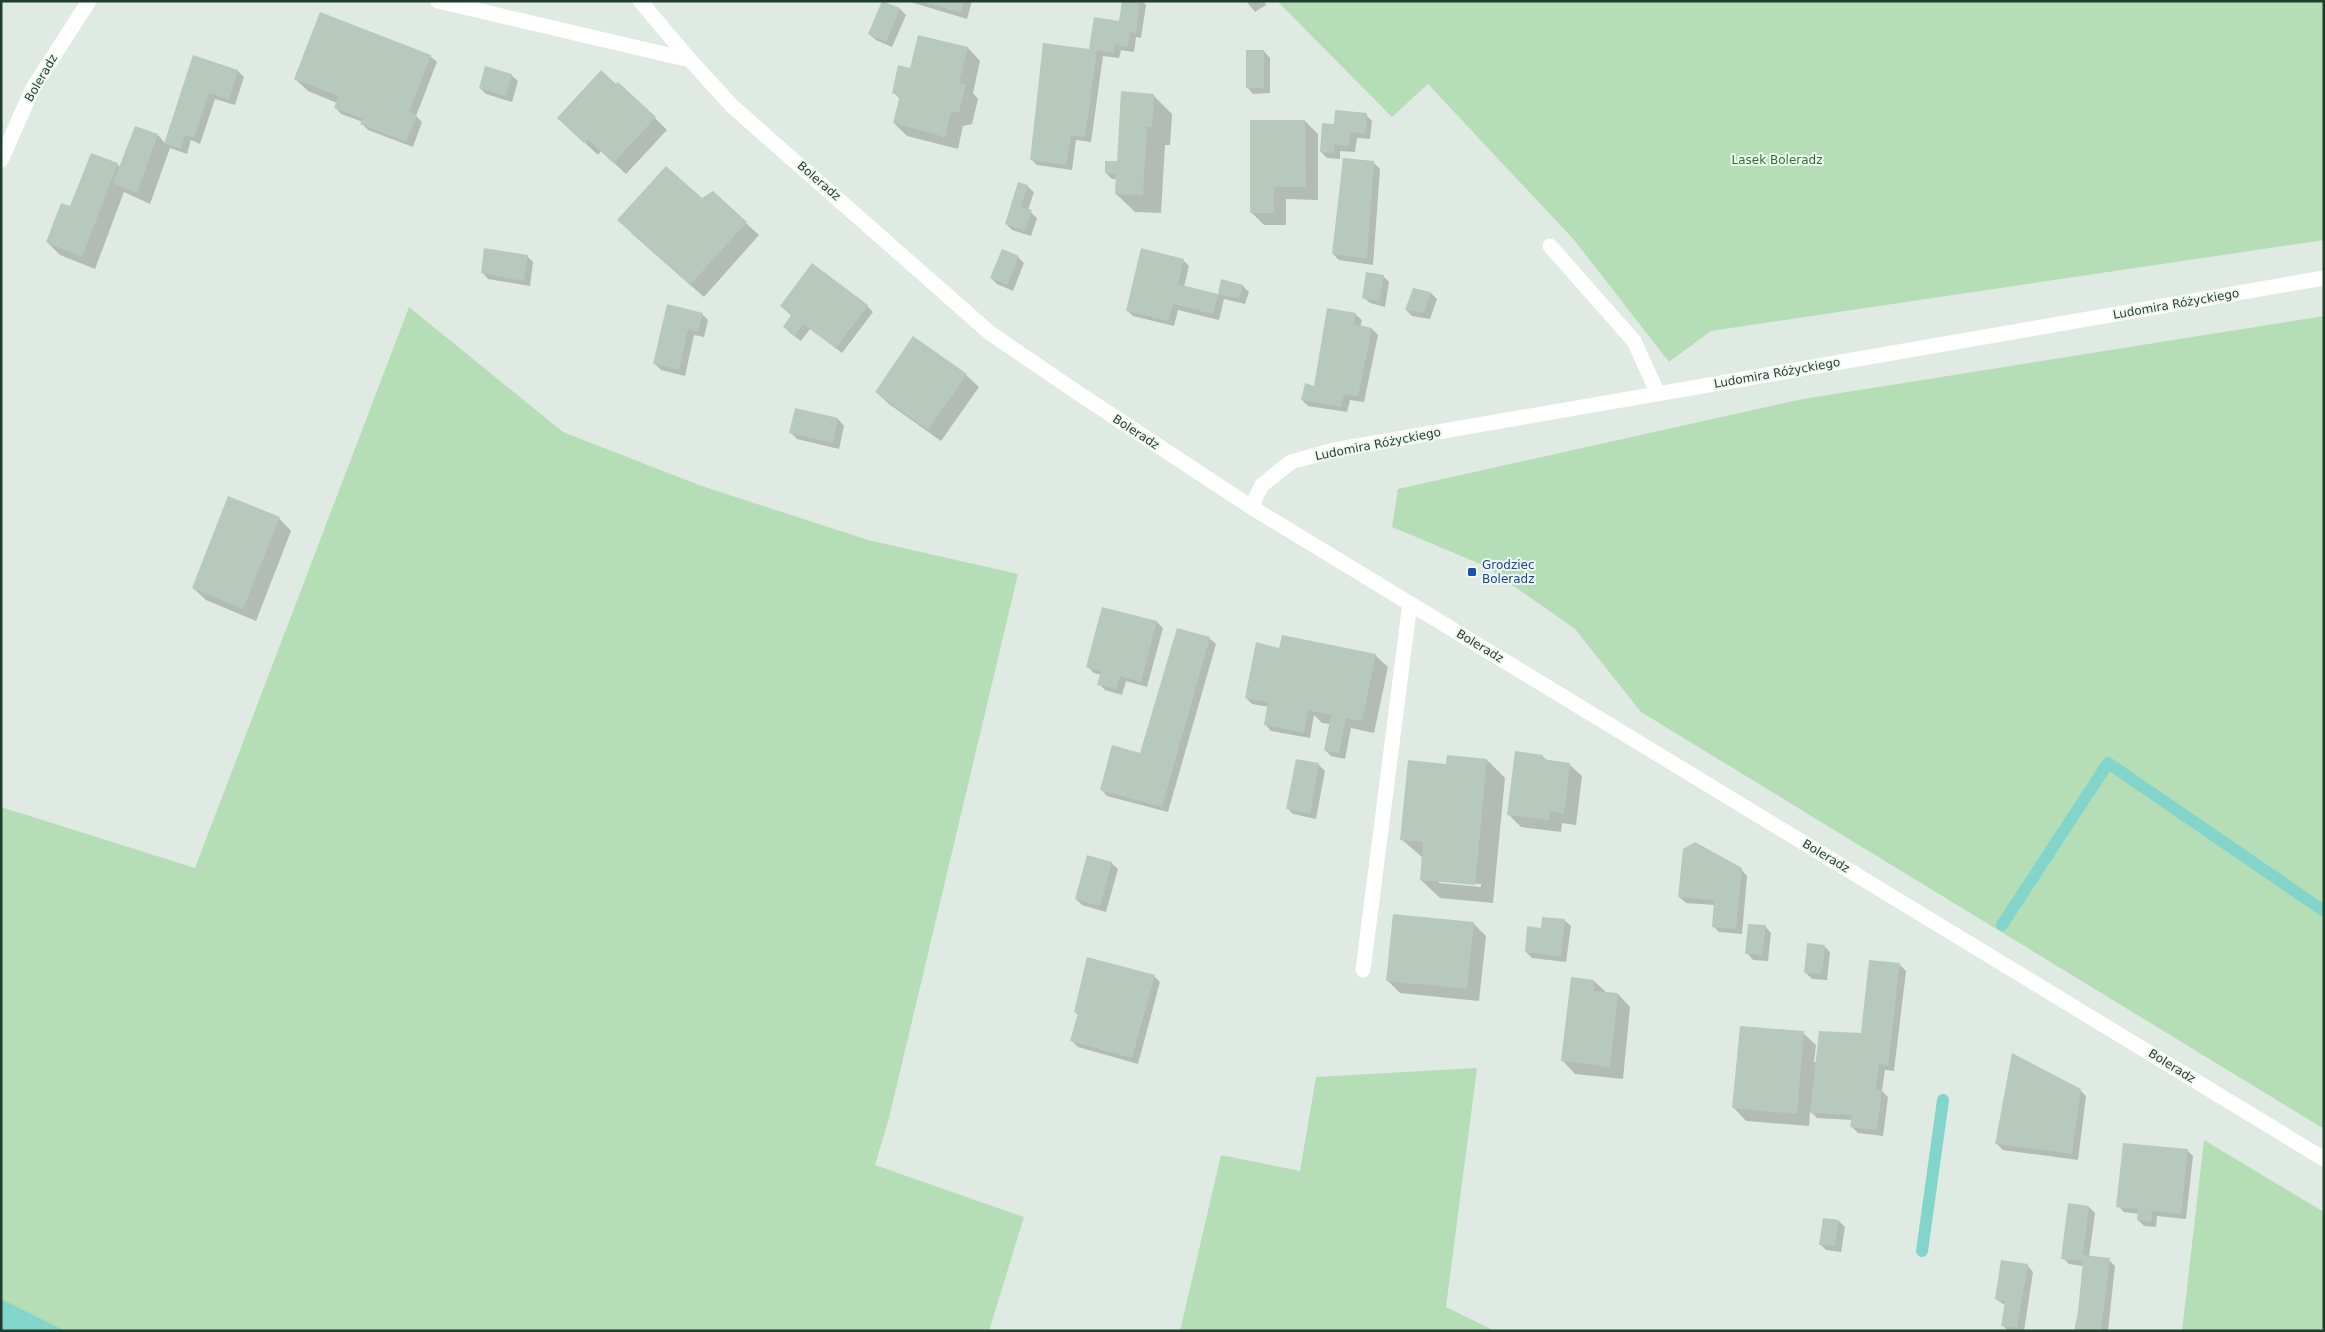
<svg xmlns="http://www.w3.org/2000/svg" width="2325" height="1332" font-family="'DejaVu Sans',sans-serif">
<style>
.green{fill:#b6deb6}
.water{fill:#83d5cb}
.shadow{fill:#0003;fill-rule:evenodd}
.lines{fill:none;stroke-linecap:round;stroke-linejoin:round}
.stream{stroke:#83d5cb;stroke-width:12}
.building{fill:#b7c9bd}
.minor{stroke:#fff;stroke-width:15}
.transit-dot{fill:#1a4fb4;stroke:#f0f8f1;stroke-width:2}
.labels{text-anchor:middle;stroke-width:4;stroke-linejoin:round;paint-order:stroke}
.street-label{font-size:12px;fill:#1f3c2c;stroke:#f0f8f1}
.park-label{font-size:12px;fill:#27762f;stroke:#f0f8f1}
.transit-label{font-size:12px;fill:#164399;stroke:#f0f8f1;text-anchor:start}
</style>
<rect width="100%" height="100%" fill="#dfebe2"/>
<path class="green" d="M1277,1H2324V240L1711,331L1669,362L1575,241L1428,84L1392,117Z
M409,307L563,432L699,485L868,540L1018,574L889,1118L875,1165L1024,1217L989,1331H1V807L195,868Z
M2324,316V1129L1641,712L1575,629L1485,566L1392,527L1398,489L1803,399Z
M1477,1068L1446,1307L1495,1331H1180L1221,1155L1300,1171L1316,1077Z
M2204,1140L2324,1212V1331H2182Z"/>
<path class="water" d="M1,1299L65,1331H1Z"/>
<path class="shadow" d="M907,1H972L967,19Z
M1123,1H1142L1146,5L1141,38L1136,37L1134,52L1121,50L1119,58L1103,56L1091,142L1076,140L1072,170L1037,165L1031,159L1090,51L1120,23Z
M1246,1H1264L1266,5L1255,12Z
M883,2L900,9L906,15L892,47L876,40L869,34Z
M968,48L980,61L973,93L978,99L972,124L963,126L958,149L907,136L894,123L900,99L893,92L911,70Z
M1264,51L1270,58V93L1253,94L1247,87Z
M430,56L437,62L416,116L422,122L413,147L368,130L362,124L363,122L341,114L335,107L337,103L308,91L295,79Z
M194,57L238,71L244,77L235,105L215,99L200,144L191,140L187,154L170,148L150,204L124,192L95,269L60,255L47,242L71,208L117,164L121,168L158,135L165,143Z
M511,75L518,81L512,102L486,94L480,88Z
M1153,95L1172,114L1170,145H1165L1161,213L1135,212L1116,194L1117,179H1112L1106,173L1118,164Z
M1366,115L1372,121L1370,139L1357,138L1355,152L1340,151V159L1327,158L1321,152L1335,125Z
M655,118L667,130L626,174L601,151L598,155L572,131Z
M1305,121L1318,134V200L1286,199V225H1264L1251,212Z
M1374,163L1380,169L1373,265L1339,260L1333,254Z
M1027,186L1034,192L1028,210L1037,218L1031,236L1012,230L1006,224Z
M713,193L759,235L704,297L631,233Z
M527,256L533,262L530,286L488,279L482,272Z
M1018,257L1024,263L1013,291L997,284L991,278Z
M1183,260L1189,266L1184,287L1219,295L1222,281L1243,286L1249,292L1245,304L1224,299L1219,320L1178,310L1174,326L1133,316L1127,310Z
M1383,276L1389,282L1385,307L1370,303L1363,297Z
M1413,290L1431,293L1437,299L1430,319L1412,316L1406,310Z
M781,306H867L873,312L842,353L810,329L801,341L790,333L784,326L792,316Z
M702,314L708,320L704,337L694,335L685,376L661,370L655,364Z
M1355,314L1362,320L1360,327L1372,329L1378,335L1364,402L1350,400L1347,412L1308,406L1302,400L1315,387Z
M966,375L979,387L941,441L889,404L876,392Z
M838,419L844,426L839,449L797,439L791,433Z
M279,518L291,531L256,621L206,600L193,588Z
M1103,608L1157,622L1163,628L1147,687L1126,681L1122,695L1105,690L1099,684L1102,675L1094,673L1088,667Z
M1209,638L1216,644L1168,812L1107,796L1101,789L1141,754Z
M1280,649L1375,655L1388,667L1374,733L1351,728L1345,759L1331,756L1325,750L1330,724L1322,723L1314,715L1310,738L1271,731L1265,724L1269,707L1252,704L1246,698Z
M1542,756L1548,761L1569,764L1582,776L1576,825L1562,823L1561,832L1521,827L1508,814Z
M1297,760L1319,765L1325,771L1316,819L1293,814L1287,808Z
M1487,760L1505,778L1493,903L1440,898L1421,880L1423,858L1401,839L1448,765ZM1439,881L1481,884V887L1439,883Z
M1111,863L1118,869L1106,912L1082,905L1076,899Z
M1741,869L1747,876L1742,934L1719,932L1713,926L1715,905L1686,903L1679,897Z
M1564,920L1571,926L1566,962L1532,958L1526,952Z
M1473,923L1486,936L1479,1001L1400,993L1387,980Z
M1765,926L1771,933L1768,961L1753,960L1747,953Z
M1824,946L1830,952L1827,980L1812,979L1806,973Z
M1900,965L1906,971L1894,1071L1885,1070L1882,1091L1888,1097L1883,1136L1858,1133L1852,1127L1853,1120L1817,1118L1810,1111L1809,1126L1746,1121L1734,1108L1803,1033L1816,1045L1814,1062H1817L1862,1034Z
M1154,976L1160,982L1138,1064L1078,1047L1072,1041L1079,1016L1075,1012Z
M1594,981L1607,993L1618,994L1630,1007L1623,1079L1575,1074L1563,1061Z
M2080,1090L2086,1096L2078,1160L2003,1150L1997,1144Z
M2187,1150L2193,1156L2186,1219L2157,1216L2156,1227L2144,1226L2138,1220L2139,1214L2124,1212L2118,1206Z
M2089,1207L2095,1213L2089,1257L2109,1260L2115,1266L2108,1331H2077L2083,1266L2069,1264L2063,1258Z
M1839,1221L1845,1227L1841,1252L1826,1250L1820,1244Z
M2027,1265L2033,1272L2024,1331H2008L2003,1326L2006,1306L1996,1299Z"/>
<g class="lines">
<path class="stream" d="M2002,925L2108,763L2324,911
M1922,1251L1943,1100"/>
</g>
<path class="building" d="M882,1L900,8L886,42L868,34Z
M921,1H964L961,13Z
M1122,1H1140L1136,33L1130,32L1128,47L1115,44L1114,53L1097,50L1085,137L1071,135L1066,165L1030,160L1043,43L1089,49L1094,17L1119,21Z
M320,12L431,55L409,112L417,115L406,142L360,124L363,119L334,108L338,96L294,79Z
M918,35L968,47L959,83L966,85L959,112L951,113L945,137L893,123L900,95L892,93L898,65L910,68Z
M1246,50H1264V88H1246Z
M193,55L238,70L229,100L209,93L194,138L185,135L181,149L164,144Z
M485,66L512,74L506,96L479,88Z
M601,70L616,84L618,82L656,117L613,163L588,139L584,143L557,118Z
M1121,91L1154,94L1152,127H1147L1143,195L1115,194L1116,174L1105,173V161H1117Z
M1335,110L1367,113L1365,134L1351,132L1349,146L1334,145V153L1320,152L1322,123L1334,124Z
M1250,120H1305L1306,187H1274V213H1250Z
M135,126L158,134L137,193L113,183Z
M91,153L118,163L82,257L46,242L61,203L70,206Z
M1343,158L1374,161L1367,259L1332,254Z
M666,166L702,198L713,191L747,222L690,285L617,220Z
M1018,182L1028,185L1021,207L1032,210L1025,231L1005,224Z
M484,248L528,255L524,281L481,273Z
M1141,248L1184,259L1178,284L1218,294L1213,314L1173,304L1168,321L1126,311Z
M1002,249L1019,256L1007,285L990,278Z
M812,263L868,305L836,348L803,324L795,336L783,327L791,315L780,306Z
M1366,272L1384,275L1379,301L1362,298Z
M1221,279L1243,285L1239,299L1218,294Z
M1413,288L1431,292L1424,313L1405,310Z
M667,304L703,313L698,332L688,329L679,370L653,364Z
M1327,308L1356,313L1354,324L1372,328L1358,396L1344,394L1341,407L1301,400L1305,383L1314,386Z
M913,336L967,374L928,430L875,392Z
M795,408L838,418L833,443L789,433Z
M228,496L280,517L243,609L192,588Z
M1102,607L1157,621L1141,682L1120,676L1116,689L1097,685L1101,671L1086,667Z
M1177,628L1210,637L1162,807L1100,790L1112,745L1140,753Z
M1282,635L1376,654L1362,721L1346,718L1339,753L1324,750L1331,715L1308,710L1304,733L1264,725L1268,702L1245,698L1256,642L1279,648Z
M1515,751L1543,755L1542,759L1570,763L1564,814L1550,811L1549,820L1507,815Z
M1447,755L1487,759L1475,885L1420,880L1423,842L1400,840L1408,760L1446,764Z
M1296,759L1319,763L1310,814L1286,809Z
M1695,842L1742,868L1736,929L1712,927L1714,900L1678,897L1683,849Z
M1087,855L1112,862L1100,906L1075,899Z
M1393,914L1474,922L1467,989L1386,981Z
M1542,917L1565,919L1561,957L1525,952L1527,926L1541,928Z
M1748,924L1766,925L1762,955L1745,954Z
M1807,943L1825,945L1822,974L1804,973Z
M1087,957L1155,975L1132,1058L1070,1041L1078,1013L1074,1012Z
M1869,960L1900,963L1888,1066L1879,1064L1876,1089L1882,1090L1877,1130L1850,1127L1852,1115L1810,1113L1819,1031L1861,1033Z
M1571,977L1594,980V991L1618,993L1610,1067L1561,1061Z
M1740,1026L1804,1031L1797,1114L1732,1108Z
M2012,1053L2081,1089L2072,1154L1995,1144Z
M2123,1143L2188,1149L2181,1214L2152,1211L2151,1222L2137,1220L2138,1209L2116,1207Z
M2068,1203L2089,1206L2083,1255L2110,1258L2101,1331H2074L2078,1312L2083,1261L2061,1259Z
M1823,1218L1839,1220L1835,1246L1819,1245Z
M2001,1260L2028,1264L2017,1328L2001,1326L2005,1301L1995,1299Z"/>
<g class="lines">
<path class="minor" d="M438,1L690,60
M640,1L690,60L732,106L990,333L1078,393L1251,507L2324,1159
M1,160L33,88L89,1
M1550,246L1634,341L1658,394
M1251,507L1262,485L1291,462L1334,450L2324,278
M1363,970L1410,603"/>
</g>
<rect class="transit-dot" x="1467" y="567" width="10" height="10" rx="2.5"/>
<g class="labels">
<g class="street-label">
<text transform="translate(41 78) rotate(-60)" y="4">Boleradz</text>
<text transform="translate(819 181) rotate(41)" y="4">Boleradz</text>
<text transform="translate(2176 304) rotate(-10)" y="4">Ludomira Różyckiego</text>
<text transform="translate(1777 373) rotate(-10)" y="4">Ludomira Różyckiego</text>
<text transform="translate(1136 432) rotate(33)" y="4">Boleradz</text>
<text transform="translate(1378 444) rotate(-11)" y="4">Ludomira Różyckiego</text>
<text transform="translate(1480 646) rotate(31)" y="4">Boleradz</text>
<text transform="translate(1826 856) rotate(31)" y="4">Boleradz</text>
<text transform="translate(2172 1066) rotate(32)" y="4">Boleradz</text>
</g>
<g class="park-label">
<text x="1777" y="164">Lasek Boleradz</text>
</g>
<g class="transit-label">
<text x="1482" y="569">Grodziec<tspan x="1482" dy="14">Boleradz</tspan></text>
</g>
</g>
<rect width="2325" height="1332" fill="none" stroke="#1f3c2c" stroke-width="5"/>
</svg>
